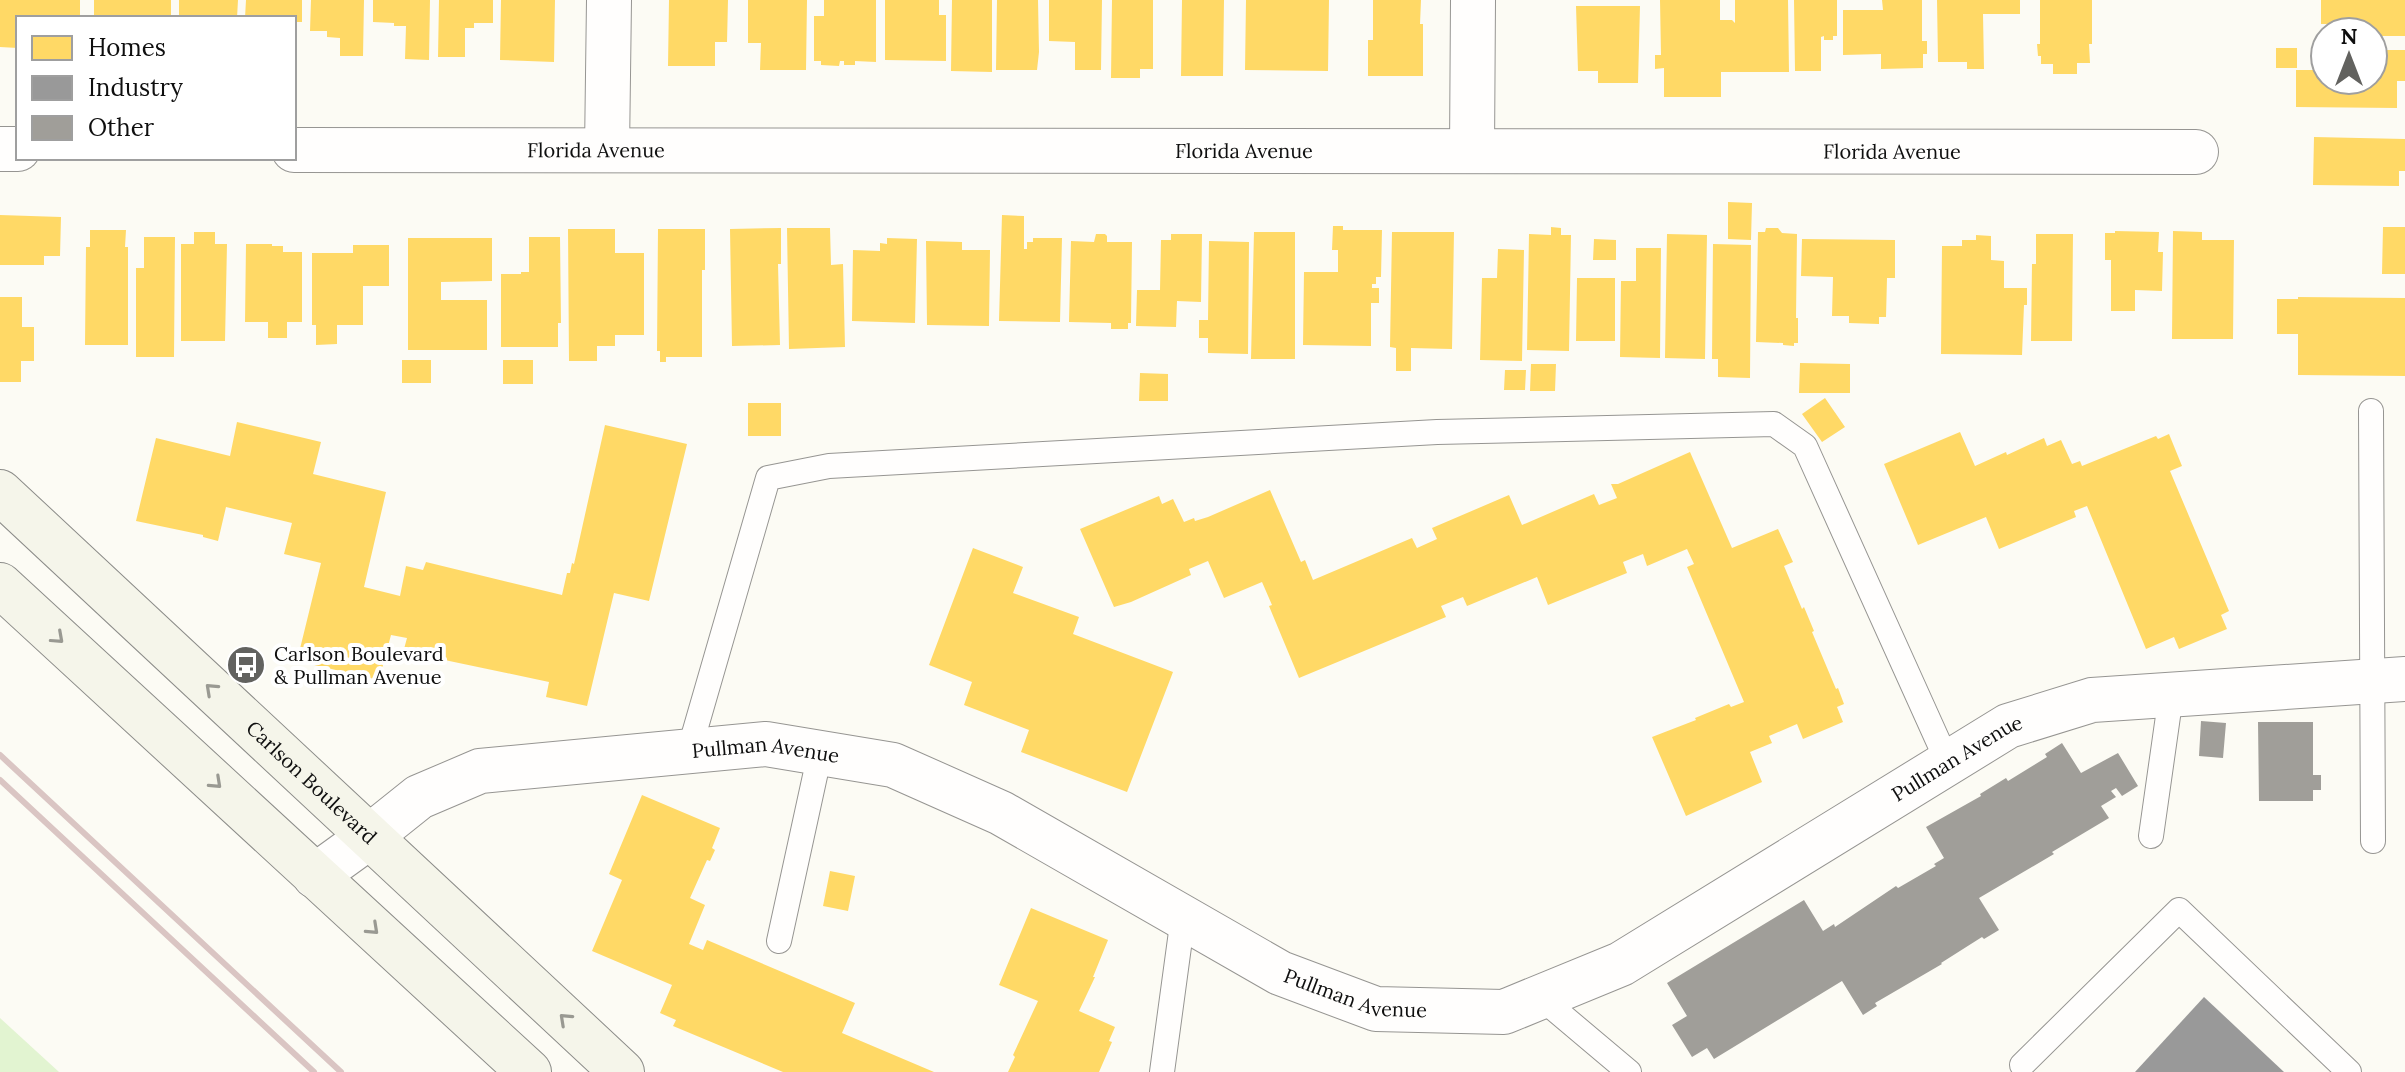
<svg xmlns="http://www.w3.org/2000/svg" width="2405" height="1072" font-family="Lora,serif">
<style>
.green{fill:#e2f4d1}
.homes{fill:#ffd966}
.industry{fill:#999}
.building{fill:#a09e99}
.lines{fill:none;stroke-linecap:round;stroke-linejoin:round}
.lane-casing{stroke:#969592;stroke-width:26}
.street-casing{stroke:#969592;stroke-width:46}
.secondary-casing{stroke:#8c8c89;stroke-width:46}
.lane{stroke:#fffefd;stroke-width:24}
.street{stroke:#fffefd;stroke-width:44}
.secondary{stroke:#f5f5ea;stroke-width:44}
.rail{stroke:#dac5c3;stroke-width:6}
.oneway{stroke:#999992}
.labels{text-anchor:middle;stroke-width:8;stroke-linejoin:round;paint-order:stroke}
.street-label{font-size:20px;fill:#0f0f0f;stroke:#fff}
.poi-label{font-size:20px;fill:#0f0f0f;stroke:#fff;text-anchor:start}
</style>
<rect width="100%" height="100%" fill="#fcfbf4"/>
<path class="green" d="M0,1018L59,1072H0Z"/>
<path class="homes" d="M0,0H80V16H72V18H18V48L0,47Z
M94,0H171V18H94Z
M179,0H238L237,18H179Z
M246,0H302V22H294V18H245Z
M311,0H364L363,56H340V38L327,37V31H310Z
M373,0H430L429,60L405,59L406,26H394V23L373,22Z
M439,0H493V23H474V28H465V57H438Z
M501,0H555L554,62L500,60Z
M669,0H728L727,42H715V66H668Z
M748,0H807L806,70H760L761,43H748Z
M824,0H876V62L855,61V65H844V61H840L839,66L821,65V61H814V16H824Z
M885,0H939V15H946V61L885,60Z
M952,0H992V72L951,71Z
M997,0H1038L1039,52L1037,70H996Z
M1049,0H1102L1101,70H1075V42L1049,41Z
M1112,0H1153V69H1140V78H1111Z
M1182,0H1224L1223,76H1181Z
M1246,0H1329L1328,71L1245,70Z
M1373,0H1421L1420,24H1423V76H1368V40H1373Z
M1660,0H1720V20H1732L1735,23V0H1788L1789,72H1721V97H1664V68L1655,69V55H1661Z
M1794,0H1837V36H1833V40H1824V36L1821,37V71H1795Z
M1882,0H1922V41H1927V54H1923V68L1881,69V54L1843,55V10H1883Z
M1937,0H2020V14H1983L1984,69H1967V62H1938Z
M2040,0H2092V44H2089L2090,63H2077V74H2053V64H2041V56H2038L2037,44H2040Z
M2321,0H2405V36H2373V32H2345L2346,24H2321Z
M1576,6H1640L1638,83H1598V71H1578Z
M2276,48H2297V68H2276Z
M2373,50H2405V81H2397V108L2296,107V70H2325V80H2373Z
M2314,137L2405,139V171H2399V186L2313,185Z
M1728,202L1752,203L1751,240L1728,239Z
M0,215L61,217L60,256H44V265H0Z
M1002,215L1024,216V249H1027V242H1033V238H1062L1060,322L999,321Z
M1333,226H1343V230H1382L1381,277H1376V284H1372V288H1379V303H1371V346L1303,345L1304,272H1338V250H1332Z
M1551,227L1561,228V235H1571L1569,351L1527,350L1529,234L1551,235Z
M2383,227H2405V274H2382Z
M781,228V264H778L780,345L732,346L730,229Z
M787,228H830L831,265L843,264L845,347L789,349Z
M1766,228H1778L1782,233L1797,234L1796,318H1798V343H1794V346L1783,345V343L1756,342L1758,232H1765Z
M568,229H615V253H644V335H615V346H597V361H569Z
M658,229H705V270H702V357H666V362H660V351H657Z
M90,230H126L125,247H128V345H85L86,247H90Z
M2115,231L2159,232L2158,252H2163L2162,291L2135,290V311H2111V260H2105V233H2115Z
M2173,231L2202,232V240H2234L2233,339H2172Z
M194,232H215V244H227L225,341H181V244H194Z
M1254,232H1295V359H1251Z
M1392,232H1454L1452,349L1411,348V371H1396V348L1390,347Z
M1096,234H1105L1107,236V242H1132L1131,323H1128V329H1111V323L1069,322L1071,241L1094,242Z
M1171,234H1202L1201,302L1177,301L1176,327L1136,326L1137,290H1160L1161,240H1171Z
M1667,234L1707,235L1705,359L1665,358Z
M2036,234H2073L2072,341H2031L2032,264H2036Z
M1976,235L1991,236V260L2004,261V288H2027V305H2024L2022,355L1941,354L1942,246H1962V240H1976Z
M144,237H175L174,357H136V268H144Z
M529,237H560L561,323H558V347H501V274H521V272H529Z
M408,238H492V281L441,282V300H487V350H408Z
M887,238L917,239L915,323L852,321L853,250L880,251V243L887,244Z
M1594,239L1616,240V260H1593Z
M1802,239L1895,240V278H1887L1886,317H1879V324L1849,323V316H1832L1833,277L1801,276Z
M926,241L962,242V250H990L989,326L927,325Z
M1209,241L1249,242L1248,354L1208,353V338H1199V320H1208Z
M246,244H272V246H283V252H302V322H287V338H268V322H245Z
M1713,244L1751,245L1750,378L1718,377V359H1712Z
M353,245H389V286H363V325H337V344L316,345V325H312V253H353Z
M1636,248H1661L1660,358L1620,357L1621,281H1636Z
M1498,249L1524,250L1522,361L1480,360L1482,278H1497Z
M1577,278H1615V341H1576Z
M0,297H22V327H34V361H21V382H0Z
M2298,297L2405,298V376L2298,375V334H2277V299H2298Z
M402,360H431V383H402Z
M503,360H533V384H503Z
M1800,363L1850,364V393H1799Z
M1531,364H1556L1555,391H1530Z
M1505,370H1526L1525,390H1504Z
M1140,373L1168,374V401H1139Z
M1825,398L1845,427L1822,442L1802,414Z
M748,403H781V436H748Z
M237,422L321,442L313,474L386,492L364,587L400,596L406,566L423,570L426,562L562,595L567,573H570L572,563L574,564L605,425L687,444L649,601L614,593L587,706L546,697L549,682L416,654L417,652L404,649L407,638L391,635L379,680L297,661L321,563L284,554L292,523L226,507L218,541L203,537V535L136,521L156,438L230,456Z
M1960,432L1975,466L2006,452L2007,455L2044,438L2047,446L2061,440L2072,464L2080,461L2082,466L2156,436L2158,439L2169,434L2182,466L2170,471L2229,611L2221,615L2227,629L2179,649L2174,637L2146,649L2087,506L2074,511L2076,517L1999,549L1986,517L1918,545L1884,464Z
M1690,452L1732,548L1778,529L1793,562L1784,566L1802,609L1804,607L1814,631L1812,632L1836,689L1838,688L1844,704L1837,707L1843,722L1803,739L1797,724L1769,736L1772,743L1750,752L1762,782L1686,816L1652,737L1696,720L1695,718L1729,704L1731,707L1744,702L1687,567L1694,564L1687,549L1647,566L1643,554L1623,562L1627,573L1548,605L1537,577L1467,606L1463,597L1441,606L1446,617L1299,678L1269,606L1272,605L1262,582L1224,598L1208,561L1189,569L1191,575L1131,602L1114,607L1080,529L1159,496L1162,504L1173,499L1184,522L1194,518L1195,521L1208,517L1270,490L1301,562L1305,560L1313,580L1412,538L1417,548L1437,539L1432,528L1509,495L1522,525L1594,494L1599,505L1617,498L1611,484H1618Z
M973,548L1023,567L1013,593L1079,617L1073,634L1173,672L1127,792L1021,752L1029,730L964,705L972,682L929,665Z
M642,795L720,828L712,848L715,850L710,861L707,860L690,898L705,905L689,944L703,950L707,940L855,1003L842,1033L934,1072H783L673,1026L676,1020L660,1013L672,985L592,951L622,880L609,874Z
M830,871L855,876L848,911L823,906Z
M1031,908L1108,940L1093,977H1095L1079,1011L1115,1027L1109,1041L1112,1042L1099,1072H1008L1015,1057L1013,1055L1038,1001L999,985Z"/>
<path class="industry" d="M2204,997L2284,1072H2135Z"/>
<path class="building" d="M2201,721L2226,723L2223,758L2199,756Z
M2258,722H2313V775H2321V790H2313V801H2259Z
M2062,743L2081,773L2118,753L2138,786L2122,796L2116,788L2111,791L2116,797L2101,806L2109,818L2052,852L2054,854L1979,898L1999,930L1984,939L1982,937L1941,963L1942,964L1875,1003L1877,1006L1863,1015L1842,981L1714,1059L1707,1048L1692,1057L1672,1025L1687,1016L1667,983L1804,900L1823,931L1834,924L1835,927L1896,886L1898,888L1936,866L1934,864L1944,858L1926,827L1981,796L1980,794L2006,778L2008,781L2047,757L2045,754Z"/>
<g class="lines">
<g class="lane-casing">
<path id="lane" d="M2371,411L2373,841
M689,751L768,478L829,466L1437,432L1774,424L1805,446L1948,763
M2151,836L2171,695
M779,941L820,753
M1540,997L1629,1072
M2022,1065L2179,910L2349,1072
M1162,1072L1183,917"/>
</g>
<g class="street-casing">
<g id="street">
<path d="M0,149H18"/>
<path id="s1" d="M294,150L2196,152"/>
<path d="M607,150L609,0"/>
<path d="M1472,151L1473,0"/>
<path id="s2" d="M315,876L369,837L419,797L480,771L766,744L893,765L1001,813L1280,973L1376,1009L1504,1012L1621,964L2008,726L2092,700L2405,679"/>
</g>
</g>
<g class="secondary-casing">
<g id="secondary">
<path id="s3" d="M0,492L622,1072"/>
<path d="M0,585L529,1072"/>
</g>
</g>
<use href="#lane" class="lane"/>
<use href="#street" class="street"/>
<use href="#secondary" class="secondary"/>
<path class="rail" d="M0,755L341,1072
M0,780L314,1072"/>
</g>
<defs><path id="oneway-chevron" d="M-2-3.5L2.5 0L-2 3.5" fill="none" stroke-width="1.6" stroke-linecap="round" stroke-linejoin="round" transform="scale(2)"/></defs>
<g class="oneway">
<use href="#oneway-chevron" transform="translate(58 638) rotate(42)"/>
<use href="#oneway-chevron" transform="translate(211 689) rotate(-137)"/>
<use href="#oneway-chevron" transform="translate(216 783) rotate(43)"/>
<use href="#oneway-chevron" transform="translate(373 929) rotate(43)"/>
<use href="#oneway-chevron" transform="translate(565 1019) rotate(-137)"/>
</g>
<defs>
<g id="bus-disc" transform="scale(2)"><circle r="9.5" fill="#62625f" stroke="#fff"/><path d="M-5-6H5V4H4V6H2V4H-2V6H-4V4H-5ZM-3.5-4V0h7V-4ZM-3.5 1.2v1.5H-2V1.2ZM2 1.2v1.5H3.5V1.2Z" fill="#fff"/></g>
</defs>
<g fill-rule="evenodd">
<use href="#bus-disc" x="246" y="665"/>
</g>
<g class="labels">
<g class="street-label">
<text dy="7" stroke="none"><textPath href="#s1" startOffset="302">Florida Avenue</textPath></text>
<text dy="7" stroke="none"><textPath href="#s1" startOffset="950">Florida Avenue</textPath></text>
<text dy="7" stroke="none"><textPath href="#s1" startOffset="1598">Florida Avenue</textPath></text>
<text dy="7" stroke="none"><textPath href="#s2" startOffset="484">Pullman Avenue</textPath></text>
<text dy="7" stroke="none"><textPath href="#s2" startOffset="1804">Pullman Avenue</textPath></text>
<text dy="7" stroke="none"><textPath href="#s3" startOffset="426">Carlson Boulevard</textPath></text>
<text dy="7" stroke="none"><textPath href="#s2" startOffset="1132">Pullman Avenue</textPath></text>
</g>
<g class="poi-label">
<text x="274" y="661">Carlson Boulevard<tspan x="274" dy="23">&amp; Pullman Avenue</tspan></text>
</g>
</g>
<rect x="16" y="16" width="280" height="144" fill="#ffffff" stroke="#9f9f9f" stroke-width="2"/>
<rect x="32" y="36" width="40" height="24" fill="#ffd966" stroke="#9f9f9f" stroke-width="2"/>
<text x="88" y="56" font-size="24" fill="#0f0f0f">Homes</text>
<rect x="32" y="76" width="40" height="24" fill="#999999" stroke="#9f9f9f" stroke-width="2"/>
<text x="88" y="96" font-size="24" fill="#0f0f0f">Industry</text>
<rect x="32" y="116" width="40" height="24" fill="#a09e99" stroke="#9f9f9f" stroke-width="2"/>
<text x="88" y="136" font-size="24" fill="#0f0f0f">Other</text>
<g transform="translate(2349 56)"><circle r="38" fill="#ffffff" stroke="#9f9f9f" stroke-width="2"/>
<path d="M0-6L14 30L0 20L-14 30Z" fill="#62625f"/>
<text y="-12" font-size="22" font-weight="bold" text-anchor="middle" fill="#0f0f0f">N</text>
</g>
</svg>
